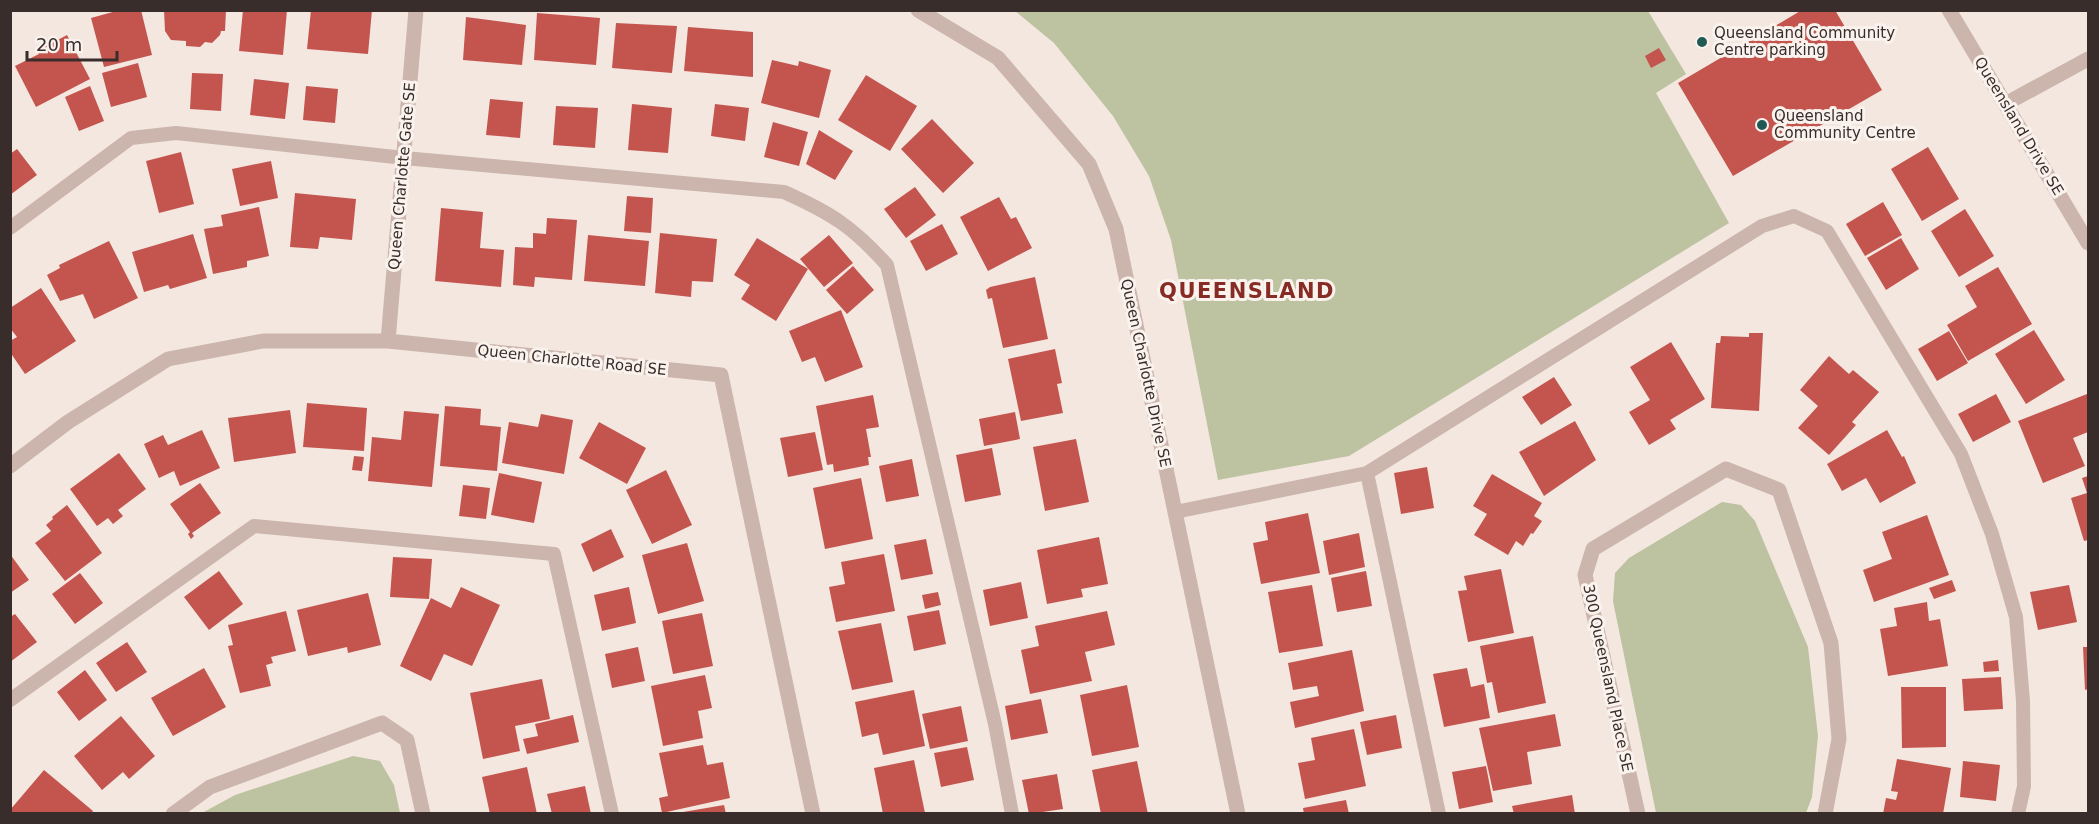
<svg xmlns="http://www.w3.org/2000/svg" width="2099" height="824" font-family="'DejaVu Sans',sans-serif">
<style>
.green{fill:#bdc2a0}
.building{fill:#c3554e}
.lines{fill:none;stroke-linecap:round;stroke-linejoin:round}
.service{stroke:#cbb5ac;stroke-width:14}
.minor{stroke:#cbb5ac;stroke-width:15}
.tertiary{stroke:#cbb5ac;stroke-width:15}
.poi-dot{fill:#215a54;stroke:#faf2ed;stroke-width:2}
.labels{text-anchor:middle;stroke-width:6;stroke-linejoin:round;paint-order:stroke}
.poi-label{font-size:15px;fill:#392d2b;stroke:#faf2ed;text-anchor:start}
.street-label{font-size:15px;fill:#392d2b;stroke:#faf2ed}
.district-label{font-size:21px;font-weight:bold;letter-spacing:1.5px;fill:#872b25;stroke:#faf2ed}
</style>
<rect width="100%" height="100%" fill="#f3e7e0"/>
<path class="green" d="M1015,11H1648L1686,74L1656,93L1729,223L1349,456L1218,480L1171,240L1149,176L1113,116L1054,43Z
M1722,502L1741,505L1755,521L1808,647L1818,736L1812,797L1806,813H1656L1613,601L1615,573L1629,558Z
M353,756L380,761L394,785L400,813H202L235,795Z"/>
<path class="building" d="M120,10H141L152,55L104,67L91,18Z
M164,10H226L225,31H221L220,35L212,43L205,42L200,47L186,46V41L171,40L165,31Z
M243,10H287L283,55L239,51Z
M311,10H372L368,54L307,49Z
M1802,10H1835L1882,90L1733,176L1678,83Z
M537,13L600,18L596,65L534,60Z
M466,17L526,25L522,65L463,60Z
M616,23L677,26L672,73L612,68Z
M688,27L753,32V77L684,71Z
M67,35L90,79L36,107L15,66L39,54L37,51Z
M1659,48L1666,60L1651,68L1645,56Z
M772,60L798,66L799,61L831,70L819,118L761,103Z
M138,63L147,97L111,107L102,73Z
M192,73L223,74L221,111L190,109Z
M866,75L917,106L890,151L838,120Z
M254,79L289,83L285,119L250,115Z
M90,86L104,121L79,131L65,97Z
M306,86L338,89L335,123L303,120Z
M490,99L523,102L520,138L486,135Z
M632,104L672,108L668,153L628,150Z
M715,104L749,108L745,141L711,136Z
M556,106L598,108L595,148L553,145Z
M932,119L974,163L943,193L901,149Z
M773,122L808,132L799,166L764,157Z
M819,130L853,151L835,180L806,164Z
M1928,147L1959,199L1922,221L1891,169Z
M17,149L37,175L10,195V154Z
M181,152L194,204L159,213L146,161Z
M271,161L278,198L240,206L232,169Z
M915,187L936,215L906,238L884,209Z
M295,193L356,199L352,240L320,237L318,249L290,247Z
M627,196L653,198L651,233L624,231Z
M999,197L1011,219L1016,217L1032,248L988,271L960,217Z
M1883,202L1902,235L1865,256L1846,224Z
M259,207L269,256L247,261V267L213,274L204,229L223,226L221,215Z
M441,208L483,212L480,248L504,250L501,287L435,281Z
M1965,209L1994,256L1959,277L1931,231Z
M547,218L577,220L572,280L535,277L534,287L513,285L515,247L533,248V233L546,234Z
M942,224L958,254L926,271L910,241Z
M660,233L717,239L713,282L692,281L691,297L655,293Z
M193,234L207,278L170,289L168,285L144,292L132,252Z
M588,235L649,241L645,286L584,281Z
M829,235L853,263L824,287L800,259Z
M757,238L808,269L776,321L741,299L750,285L734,275Z
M1901,238L1919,269L1886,290L1867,258Z
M109,241L138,298L94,319L83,294L60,301L47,275L60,268L59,265Z
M853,266L874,290L847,314L826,290Z
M1998,267L2032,324L1968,361L1947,325L1977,307L1965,286Z
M1035,277L1048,339L1003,348L992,298L988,299L986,290L990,287Z
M41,288L76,341L25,374L10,352V341L17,337L10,328V308Z
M841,310L863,367L825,382L815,357L802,362L789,331Z
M2034,330L2065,380L2026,404L1995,354Z
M1949,331L1968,363L1937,381L1918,349Z
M1749,333H1763L1759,411L1711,408L1716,343H1720L1721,336L1749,337Z
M1671,342L1705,399L1670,420L1676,429L1649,445L1629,412L1650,400L1630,367Z
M1055,349L1062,383L1057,384L1063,413L1021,421L1008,359Z
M1829,356L1849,374L1853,370L1879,392L1852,422L1856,425L1829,455L1798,428L1818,406L1800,390Z
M1554,377L1572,405L1541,425L1522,397Z
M1996,394L2011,422L1973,442L1958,414Z
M2087,394L2088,432L2073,438L2085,466L2043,483L2018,421Z
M873,395L879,427L866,429L871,457H868L869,465L834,472L833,464L827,465L816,406Z
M307,403L367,408L364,451L303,447Z
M445,406L481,409L480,425L501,427L497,471L440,466Z
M290,410L296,453L234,462L228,418Z
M404,411L439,414L432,487L368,481L372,437L401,440Z
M1015,412L1020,439L984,446L979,419Z
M541,414L573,420L564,474L502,463L509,422L538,427Z
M1575,421L1596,460L1544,496L1519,452Z
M599,422L646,448L627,484L579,458Z
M202,430L220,468L180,486L174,471L159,478L144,444L163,435L168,445Z
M1887,430L1902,457L1904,456L1916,483L1880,503L1866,478L1842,491L1827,464Z
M815,432L823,470L788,477L780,438Z
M1076,439L1089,502L1045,511L1033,447Z
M992,448L1001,495L965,502L956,455Z
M119,453L146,489L118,510L123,516L113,524L108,518L97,526L70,489Z
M354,456L364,457L362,471L352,470Z
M912,459L919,496L886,502L879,466Z
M1427,467L1434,508L1401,514L1394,473Z
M666,470L692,525L652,544L626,490Z
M499,473L542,482L534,523L491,515Z
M1492,474L1542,503L1534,516L1542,521L1533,534L1531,533L1523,546L1516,541L1508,555L1474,535L1487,514L1473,506Z
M2088,476V540L2084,541L2071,498L2087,493L2082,478Z
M861,478L873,539L825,549L813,488Z
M200,483L221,513L192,533L194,536L191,539L188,534L190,532L170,504Z
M463,485L490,488L486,519L459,516Z
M67,505L102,553L65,581L35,543L51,531L46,525L53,519L52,517Z
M1308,513L1320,573L1261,584L1253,543L1268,540L1265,522Z
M1927,515L1949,575L1874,602L1863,570L1892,559L1882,532Z
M611,529L624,557L593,572L581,544Z
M1359,533L1365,567L1329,575L1323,541Z
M1099,537L1108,584L1081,589L1083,597L1047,604L1037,550Z
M926,539L933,574L901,580L894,545Z
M687,543L704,601L658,614L642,555Z
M10,554L29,580L10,593Z
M884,554L895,611L836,622L829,587L845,584L841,562Z
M393,557L432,559L429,599L390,597Z
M1501,569L1514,633L1468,642L1458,591L1467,590L1464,576Z
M219,571L243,604L209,630L184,597Z
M1366,571L1372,606L1337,612L1331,578Z
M80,573L103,603L75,624L52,594Z
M1952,580L1956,591L1934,599L1929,588Z
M1021,582L1028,618L990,626L983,590Z
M1312,585L1323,646L1279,653L1268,592Z
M2069,585L2077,622L2038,630L2030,592Z
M461,587L500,605L472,666L444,654L431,681L400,666L431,598L451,608Z
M629,587L636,623L602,631L594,595Z
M938,592L941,605L925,609L922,595Z
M368,593L381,645L348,653L347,647L308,656L297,610Z
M1927,602L1929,621L1940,619L1948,666L1888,676L1880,629L1897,626L1894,608Z
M939,610L946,644L914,651L907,616Z
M286,611L296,651L271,657L273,663L266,665L271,686L240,693L228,646L233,645L228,625Z
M1107,611L1115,645L1085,652L1092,681L1030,694L1021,650L1039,646L1035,626Z
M702,613L713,666L673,674L662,621Z
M15,614L37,642L10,662V617Z
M881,623L893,682L852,690L838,631Z
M1533,636L1546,703L1498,713L1492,682L1487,683L1480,646Z
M127,642L147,672L116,692L96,663Z
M638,647L645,681L612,688L605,654Z
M2083,647H2088V689L2085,690Z
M1352,650L1364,711L1295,728L1290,702L1319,696L1317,686L1293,690L1288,663Z
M1998,660L1999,671L1984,672L1983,662Z
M204,668L226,707L173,736L151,698Z
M1467,668L1471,687L1484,684L1490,718L1444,727L1433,674Z
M85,670L107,700L79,721L57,692Z
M705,675L712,708L698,711L703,738L663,746L651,686Z
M2001,677L2003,709L1964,711L1962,679Z
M542,679L550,719L515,726L520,751L483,759L470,693Z
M1127,685L1139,747L1092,756L1080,695Z
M1901,687H1946V747L1902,748Z
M914,690L925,746L883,755L878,733L862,737L855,702Z
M1041,699L1048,733L1011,740L1005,706Z
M961,706L968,741L930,749L922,714Z
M1555,714L1561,746L1527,752L1532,784L1493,791L1479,728Z
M573,715L579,742L527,754L523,739L538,736L535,724Z
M1396,715L1402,748L1367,755L1360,722Z
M121,716L155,756L129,779L123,772L102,790L74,756Z
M1354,729L1366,786L1305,799L1298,763L1315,760L1311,738Z
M703,745L707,765L723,762L730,798L662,813L659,798L668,796L659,753Z
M967,747L974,780L941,787L934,753Z
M1897,759L1951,768L1943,814H1883L1886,798L1896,800L1898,792L1891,791Z
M914,760L925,813L883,814L874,768Z
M1137,761L1148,814H1101L1092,770Z
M1963,761L2000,765L1996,801L1960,797Z
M1486,766L1493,802L1459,809L1452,772Z
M527,767L537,814H490L482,777Z
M44,770L93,811L91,814H10V810Z
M1057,774L1063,809L1029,814L1022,780Z
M585,786L591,814H552L547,794Z
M1572,795L1575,814H1514L1512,806Z
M1346,800L1349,814H1304L1303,808Z
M724,805L726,814H683V812Z"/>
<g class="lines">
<path class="service" d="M10,228L131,138L176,133L404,158L784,192C831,213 853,227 887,265L995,724L1012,814
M1367,473L1439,814
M1175,512L1367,473L1762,226L1794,216L1827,231L1961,454L1992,534L2016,617L2023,701L2024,786L2018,814
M10,700L254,526L554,554L612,814"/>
<path class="minor" d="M918,10L998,58L1089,164L1116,229L1238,814
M2007,103L2088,59
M388,341L416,10
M10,466L68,422L168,359L263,341H388L721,375L813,814
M173,814L210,787L382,723L407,740L423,814
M1638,814L1585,575L1593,549L1726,469L1779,490L1831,643L1839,739L1825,814"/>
<path class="tertiary" d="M1949,10L2088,243"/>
</g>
<g class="poi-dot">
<circle cx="1702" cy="42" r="6"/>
<circle cx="1762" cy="125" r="6"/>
</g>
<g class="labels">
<g class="poi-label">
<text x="1714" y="38">Queensland Community<tspan x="1714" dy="17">Centre parking</tspan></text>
<text x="1774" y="121">Queensland<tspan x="1774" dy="17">Community Centre</tspan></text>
</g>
<g class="street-label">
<text transform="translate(2019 126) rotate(59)" y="5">Queensland Drive SE</text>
<text transform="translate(402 176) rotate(-85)" y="5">Queen Charlotte Gate SE</text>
<text transform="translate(572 360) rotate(6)" y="5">Queen Charlotte Road SE</text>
<text transform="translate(1146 373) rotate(78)" y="5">Queen Charlotte Drive SE</text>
<text transform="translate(1608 678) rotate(78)" y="5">300 Queensland Place SE</text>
</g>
<g class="district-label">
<text x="1247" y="298">QUEENSLAND</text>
</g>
</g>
<rect width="2099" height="824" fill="none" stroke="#392d2b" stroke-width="24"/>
<path d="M27 51v9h90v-9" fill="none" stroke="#392d2b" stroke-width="3"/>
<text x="36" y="51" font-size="18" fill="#392d2b" stroke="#faf2ed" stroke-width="4.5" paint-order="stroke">20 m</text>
</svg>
